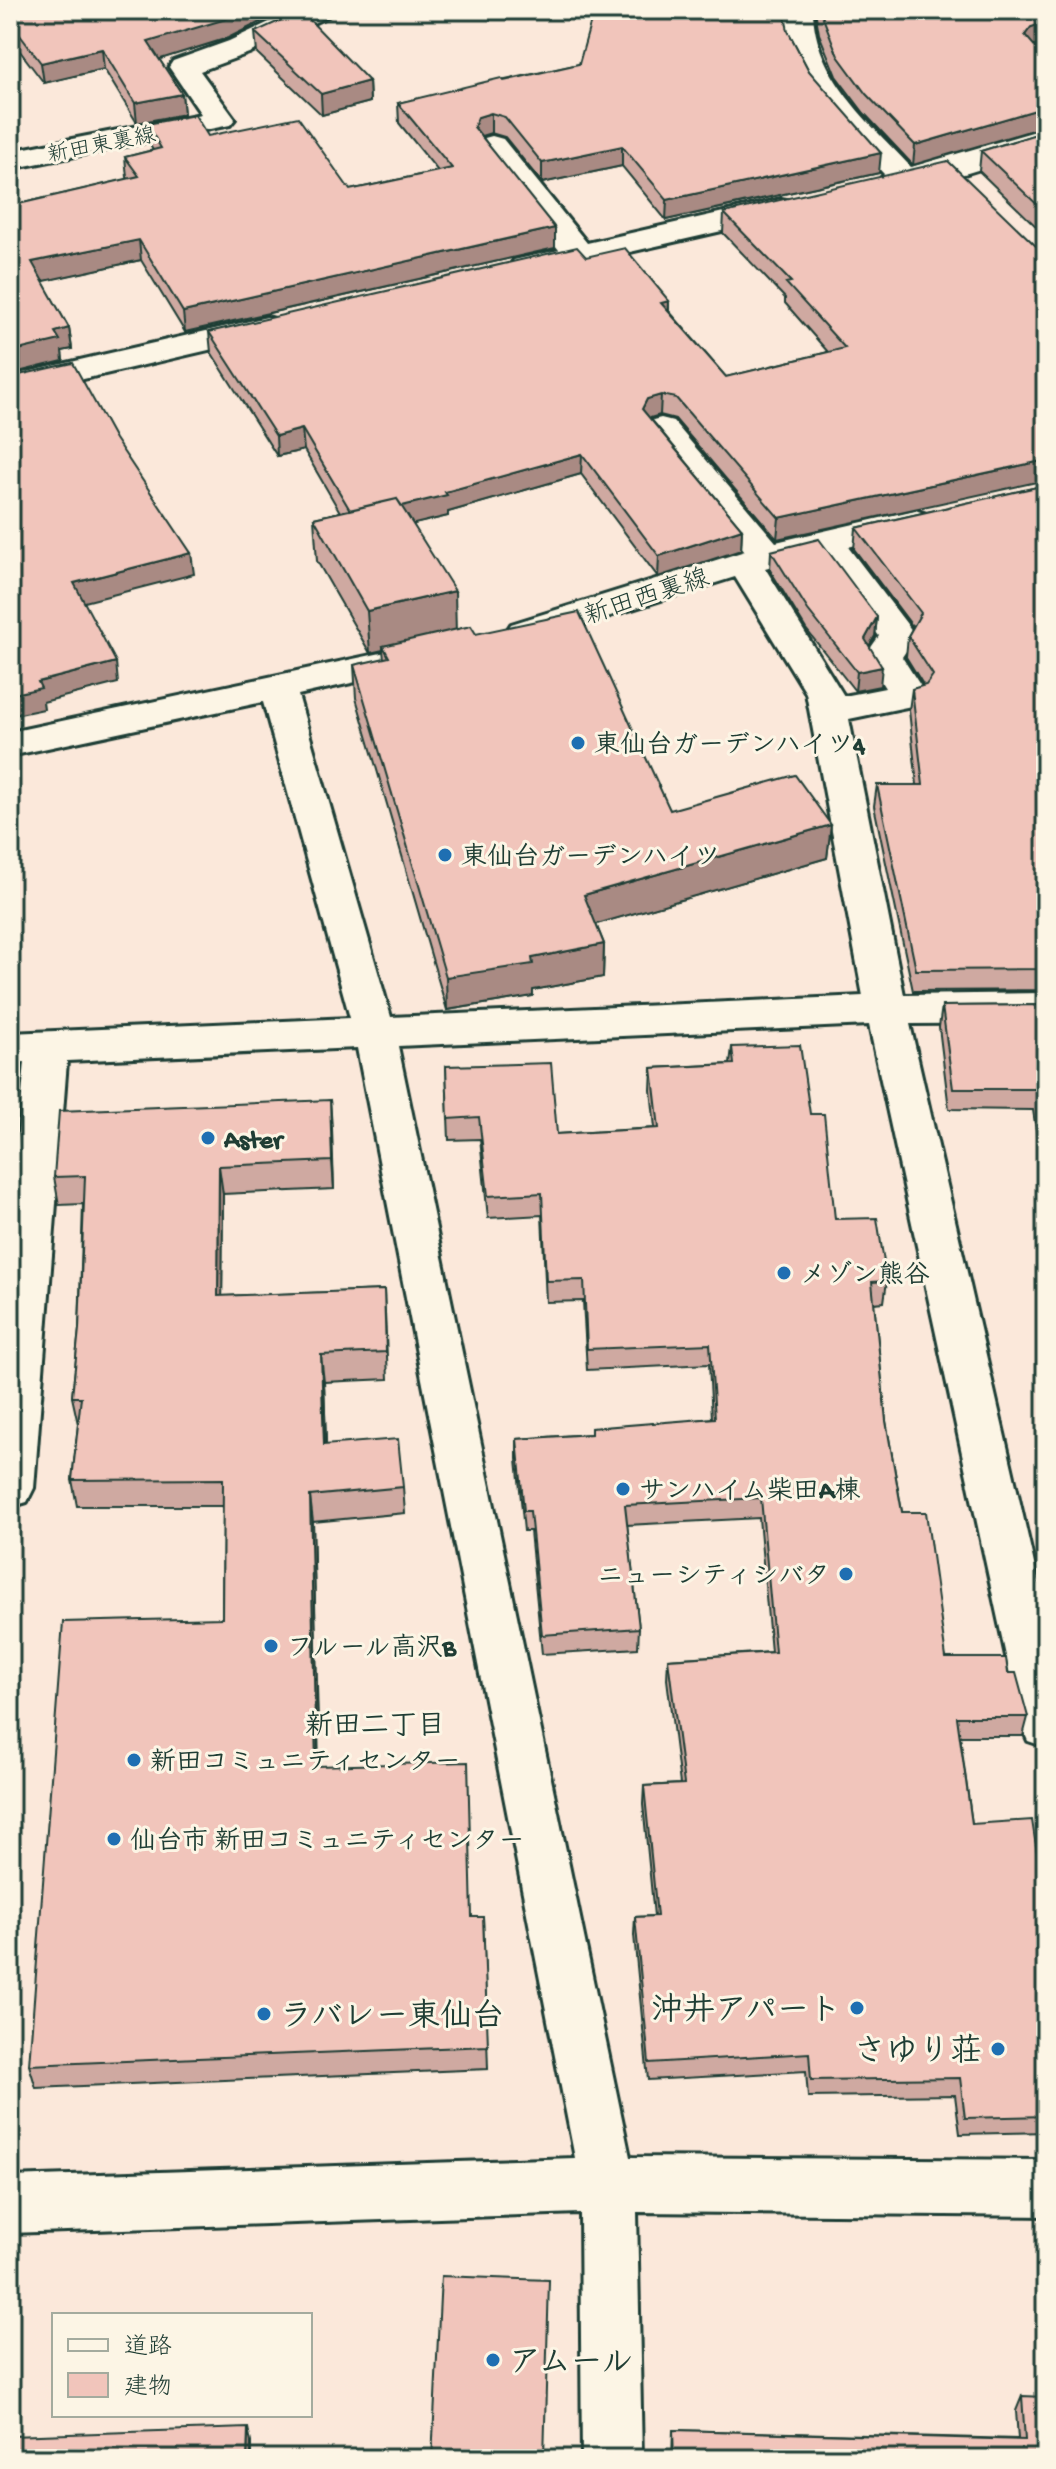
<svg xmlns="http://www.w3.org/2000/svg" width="1056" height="2469" font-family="'Gochi Hand','Klee One',sans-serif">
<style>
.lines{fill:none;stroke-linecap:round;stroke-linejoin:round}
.minor-casing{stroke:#1f3d34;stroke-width:6}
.minor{fill:#fcf5e5;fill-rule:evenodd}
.wall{fill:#cfa9a1;stroke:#1f3d34;stroke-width:2}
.shaded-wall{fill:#a98a83;stroke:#1f3d34;stroke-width:2}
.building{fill:#f1c5bb;stroke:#1f3d34;stroke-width:2}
.poi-dot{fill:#1f6fb2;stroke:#fcf5e5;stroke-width:3}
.labels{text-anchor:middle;stroke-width:6;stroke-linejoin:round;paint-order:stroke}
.far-street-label{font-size:22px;fill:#1f3d34;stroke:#fcf5e5}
.street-label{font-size:26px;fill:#1f3d34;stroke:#fcf5e5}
.poi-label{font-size:26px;font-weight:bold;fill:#1f3d34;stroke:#fcf5e5;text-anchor:start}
.neighbourhood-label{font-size:28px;font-weight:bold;fill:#1f3d34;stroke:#fcf5e5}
.near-poi-label{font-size:32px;font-weight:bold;fill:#1f3d34;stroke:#fcf5e5;text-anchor:end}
</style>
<rect width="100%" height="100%" fill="#fbe8da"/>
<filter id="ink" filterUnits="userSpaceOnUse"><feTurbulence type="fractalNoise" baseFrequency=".0125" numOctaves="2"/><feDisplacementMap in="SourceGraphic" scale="16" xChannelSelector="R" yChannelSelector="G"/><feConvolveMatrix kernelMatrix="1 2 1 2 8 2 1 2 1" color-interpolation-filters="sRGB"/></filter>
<g filter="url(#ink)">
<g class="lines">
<g class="minor-casing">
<path id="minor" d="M295,10H332L328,16L249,53L200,71L235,119L230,125L10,169V151L201,114L169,67L173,61L229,41Z
M785,10H813C814,76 869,122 911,167L1046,128V147C1010,158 918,195 884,186L880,180L884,174C841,127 785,77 785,10Z
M492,136L503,139L587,243L781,199L792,201L796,208L792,215L525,276L514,274L509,267L514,260L559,250L477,145L481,139Z
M267,317L278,320L283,327L278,334L10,396V376Z
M661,418L673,421L776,542L915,510L927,514L932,521L927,528L848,547L916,636L902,657L927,696L921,704L849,719L904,995L1046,993V1023L910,1024L1046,1616V1747L1028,1741L1021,1725L869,1025L398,1046L630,2157L1046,2160V2216L637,2212L642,2459H582L580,2213L10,2233V2177L575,2158L357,1048L67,1061L34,1488L27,1502L10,1507V1226L25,1062L10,1063V1033L350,1018L263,702L10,756V732L414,646L427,650L432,658L427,666L298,695L391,1017L863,996L806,693L735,577L524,643L511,640L506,632L511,624L745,551L644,428L649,421ZM817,554L879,636L865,656L885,688L844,696L765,568Z"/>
</g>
<use href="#minor" class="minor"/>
</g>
<path class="wall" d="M10,10L282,11L228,38L159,59L182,94L184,114L137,123L104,69L44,83L10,38Z
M815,10H1046V46L1038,44L1034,45L913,165L864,113L836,76L819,34Z
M788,31L809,71L879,173L666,220L622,166L542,183L505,137L491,133L482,136L555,248L185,332L141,260L42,281L69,328L72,349L62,351L63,361L10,374V206L128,179L127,177L125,157L153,150L149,144L147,124L208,136L350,190L438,171L399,123L398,103L579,64Z
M255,32L369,81L370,102L322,115L257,53Z
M1046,131V236L979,171L981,151Z
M724,213L1036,246L777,539L675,419L660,415L650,418L742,529L741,550L658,577L581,474L448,512V516L413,524L456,630L476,634L670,810L831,825L827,858L596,924L604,944L603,977L533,990V996L447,1010L356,698L354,665L384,659L383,650L370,653L317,561L314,518L340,512L304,450L277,456L211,352L209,332L586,257L669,301V311L726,377L828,352L785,303V298L723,233Z
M1046,485V990L913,991L874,806L877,785H917L909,710L912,689L924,686L906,657L908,636L913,627L854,549L856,528Z
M771,551L877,617L875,636L869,646L880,686L855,691L806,629L770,570Z
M1046,1005V1196L1033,1110L949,1109L939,1027L942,1006Z
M732,1047L810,1114L835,1219L887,1281L884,1302L874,1303L886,1421L902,1512L946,1658L1008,1673L1028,1717L1023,1736H960L972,1824L1046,1912V2132L960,2134L955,2095L808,2097L806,2071L648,2080L634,1935L635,1917L654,1916L643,1804L644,1786L680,1784L667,1679L668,1659L771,1652L759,1518L627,1525L639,1628L638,1648L542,1654L530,1531H524L517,1459V1439L591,1434L712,1418L709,1364L587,1370L583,1301L546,1302L542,1215L488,1218L480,1139L449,1140L446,1066L557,1134L655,1128L651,1090L652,1068L730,1064Z
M330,1100L334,1189L223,1194L222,1296L384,1290L388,1379L324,1382L326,1445L403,1487L405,1513L313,1522L319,1766L472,1917H483L488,2069L36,2088L29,2065L222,1618L223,1506H77L72,1480L78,1424L72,1397L79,1329L83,1204L59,1205L54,1177Z
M1022,2396L1046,2459H672L673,2430L1018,2439L1016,2411Z"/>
<path class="shaded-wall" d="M243,10H284L228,38L151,62L148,42Z
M1041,24L1038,44L1028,47L1025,35L1031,27Z
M102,49L104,69L44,83L41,63Z
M369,81L370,102L322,115L321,94Z
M182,94L184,114L137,123L135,103Z
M1046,107V126L913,165L915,145Z
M491,113V133L478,137L474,127L478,117Z
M622,146V166L542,183V163Z
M881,153L879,173L666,220L667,200Z
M555,228V248L185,332L183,312Z
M139,240L141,260L35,283L32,262Z
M669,301L668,322L661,303Z
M69,328L72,349L62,351L63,361L10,374V352L55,332Z
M661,395L660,415L647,419L642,409L647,399Z
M302,429L304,450L277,456L276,436Z
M582,454L581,474L448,512V516L356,538L354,517Z
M1046,460V480L777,539L779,518Z
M742,529L741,550L658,577L659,556Z
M191,553L194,574L77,604L74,583Z
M455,591L456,634L383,646V650L370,653L367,611Z
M877,617L875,636L862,658L865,639Z
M116,662L118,683L43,702L44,709L10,716V695L38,682Z
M882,667L880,686L855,691L857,672Z
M831,825L827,858L583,928L584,895Z
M604,944L603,977L533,990V996L447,1010L446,977L532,958Z
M330,1100L332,1128L334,1189L332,1161Z
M10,1118L15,1141L10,1193Z
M219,1166L223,1194L222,1323L218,1296Z
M321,1355L324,1382L327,1472L324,1445Z
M310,1496L313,1522L319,1790L316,1766Z
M248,2428L251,2442V2459H247Z"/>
<path class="building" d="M10,10H243L226,19L148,42L182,94L135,103L102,49L41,63L10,22Z
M594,10L784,11L788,31L809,71L881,153L667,200L622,146L542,163L505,117L491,113L478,117L474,127L555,228L183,312L139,240L32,262L69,328L55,332L60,340L10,352V206L139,176L125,157L161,148L147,124L195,115L208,136L298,117L350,190L452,168L398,103L501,78L504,81L579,64Z
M820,10H1046V26L1041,24L1031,27L1025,35L1037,49L1046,52V107L915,145L866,94L838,56Z
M301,11L369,81L321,94L255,32Z
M1046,131V213L981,151Z
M948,161L1036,246L1046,247V460L779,518L676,398L661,395L647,399L642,409L742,529L659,556L582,454L445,492L447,495L402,506L397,499L350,510L302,429L276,436L209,332L577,247L586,257L625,248L669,301L661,303L726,377L845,348L786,283L791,282L724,213Z
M73,363L115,439L191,553L74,583L116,662L38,682L41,688L10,695V377Z
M1046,485V969L916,970L877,785H923L912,689L926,685L933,675L908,636L921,613L856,528Z
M397,499L455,591L367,611L314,518Z
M819,539L877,617L865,639L882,667L857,672L808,610L771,551Z
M579,612L670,810L795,775L831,825L584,895L604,944L532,958L533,964L446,977L354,665L389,657L383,646L471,626L476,634Z
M1046,1005V1147L1037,1089H953L942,1006Z
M800,1045L810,1114H824L835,1219L877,1218L887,1281L872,1282L886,1421L902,1512H926L946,1658H1006L1008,1673H1016L1028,1717H957L972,1824L1032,1820L1046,1912V2116L965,2118L960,2078L811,2080L809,2053L649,2063L635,1917L657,1916L644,1786L684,1784L668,1659L775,1652L761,1498L625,1505L639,1628L542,1635L530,1511H524L517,1439L591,1434V1428L715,1418L710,1344L587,1349L584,1280L546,1281L542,1193L488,1196L479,1117L448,1119L446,1066L551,1063L557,1134L659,1128L652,1068L734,1064L732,1047Z
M330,1100L332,1161L219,1166L218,1296L384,1290L386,1352L321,1355L324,1445L398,1439L403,1487L310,1496L316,1766L468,1762L472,1917H483L488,2046L29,2065L63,1622L222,1618L223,1479L72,1480L81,1397H72L79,1329L85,1176L54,1177L59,1111Z
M441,2276L549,2280L544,2459H432Z
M1022,2396L1046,2397V2459H674L673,2430L1025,2440Z
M248,2428L247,2459H10V2436Z"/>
</g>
<g class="poi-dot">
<circle cx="578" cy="743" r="8"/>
<circle cx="445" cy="855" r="8"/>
<circle cx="208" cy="1138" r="8"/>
<circle cx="784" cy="1273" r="8"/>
<circle cx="623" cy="1489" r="8"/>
<circle cx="846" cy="1574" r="8"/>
<circle cx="271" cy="1646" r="8"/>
<circle cx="134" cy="1760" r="8"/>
<circle cx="114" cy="1839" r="8"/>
<circle cx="857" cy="2008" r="8"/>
<circle cx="264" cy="2014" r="8"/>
<circle cx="998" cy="2049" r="8"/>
<circle cx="493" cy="2360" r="8"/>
</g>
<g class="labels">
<g class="far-street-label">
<text transform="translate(101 143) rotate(-11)" y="8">新田東裏線</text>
</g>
<g class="street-label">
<text transform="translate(646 595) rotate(-18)" y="9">新田西裏線</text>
</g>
<g class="poi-label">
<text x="594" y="752">東仙台ガーデンハイツ4</text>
<text x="461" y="864">東仙台ガーデンハイツ</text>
<text x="224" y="1147">Aster</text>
<text x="800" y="1282">メゾン熊谷</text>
<text x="639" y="1498">サンハイム柴田A棟</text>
<text x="830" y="1583" text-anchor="end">ニューシティシバタ</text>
<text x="287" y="1655">フルール高沢B</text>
<text x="150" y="1769">新田コミュニティセンター</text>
<text x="130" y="1848">仙台市 新田コミュニティセンター</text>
</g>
<g class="neighbourhood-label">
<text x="375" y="1733">新田二丁目</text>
</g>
<g class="near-poi-label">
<text x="841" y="2019">沖井アパート</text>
<text x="280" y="2025" text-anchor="start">ラバレー東仙台</text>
<text x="982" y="2060">さゆり荘</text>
<text x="509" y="2371" text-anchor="start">アムール</text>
</g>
</g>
<rect width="1056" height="2469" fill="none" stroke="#fcf5e5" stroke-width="40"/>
<rect x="20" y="20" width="1016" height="2429" fill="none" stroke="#1f3d34" stroke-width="3" filter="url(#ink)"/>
<rect x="52" y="2313" width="260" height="104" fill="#fcf5e5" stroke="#a4ab9e" stroke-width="2"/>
<rect x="68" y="2339" width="40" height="12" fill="#fcf5e5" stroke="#a4ab9e" stroke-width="2"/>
<text x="124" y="2353" font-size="24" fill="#1f3d34">道路</text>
<rect x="68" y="2373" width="40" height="24" fill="#f1c5bb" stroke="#a4ab9e" stroke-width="2"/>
<text x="124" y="2393" font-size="24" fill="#1f3d34">建物</text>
</svg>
